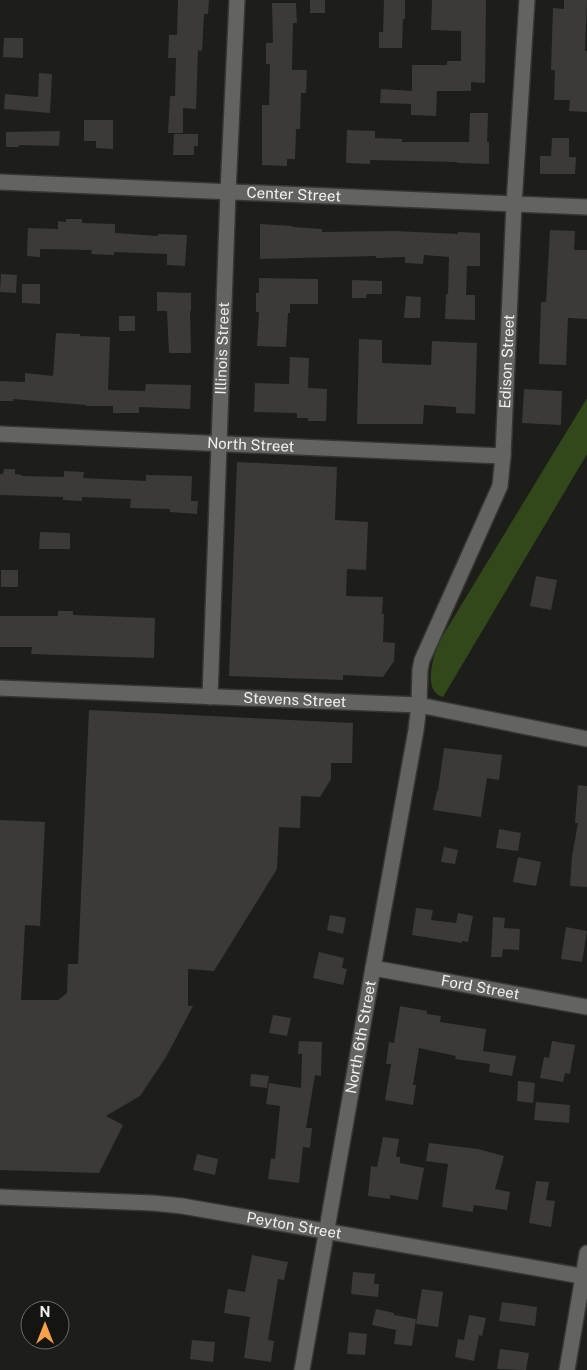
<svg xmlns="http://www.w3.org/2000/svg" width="587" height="1370" font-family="'Public Sans',sans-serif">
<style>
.green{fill:#32481b}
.building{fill:#3b3a38}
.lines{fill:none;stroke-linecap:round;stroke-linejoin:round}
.minor-casing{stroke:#373634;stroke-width:18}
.minor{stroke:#636360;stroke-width:15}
.labels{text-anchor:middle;stroke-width:4.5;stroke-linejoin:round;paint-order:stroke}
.street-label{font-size:15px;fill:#f1f0ee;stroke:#141411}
</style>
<rect width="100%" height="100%" fill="#1d1d1a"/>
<path class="green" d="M587,398V454L443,697C421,691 434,654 440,640Z"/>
<path class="building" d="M178,0H209L208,14H204L202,51L198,50L196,109L183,108V133H168L170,96H175L176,58H168L169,35H177Z
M310,0H325V13H310Z
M384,0H405V19H403L402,48H379V32H383Z
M432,0H486L485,83L471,82V91H437L436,116L411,115V104L380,103L381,89L412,91V65H447V61H461V31L431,30Z
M564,0H587L585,51H587V112L569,111L570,100H554L555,70H551L553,8L564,9Z
M272,3H296L297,23H293L292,70H307L306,93H301L300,129H296L295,159H287V166L262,165V105H269L270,64H266V43H273Z
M4,38H23V58L3,57Z
M39,73L52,74L50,113L4,109L5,94L38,97Z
M470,113H488L487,142H489V164L457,163V162L370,160V164L346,163L347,130L375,131V138L402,139V142H469Z
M84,120H113V149L96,148V141H84Z
M60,131L59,146L19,145V147H6V132Z
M174,134H198V146H194V155H173Z
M552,138H569V157H576L575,174H540V156H551Z
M66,219H82V223L115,224V233L158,236V234L187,235L185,266L167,265V254L114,252V255L91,254L92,250L40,249V257L27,256L28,228L58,229V221L66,222Z
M260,224L292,226V227L322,229V232L395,231L458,234V232L480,233V266H467L466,295H475V320L445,319L446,294H448L449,257L424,255L423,264L405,263V257L376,258V256L260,259Z
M550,230L575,231L574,250H587V319L568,318L566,365L539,364L541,302H546Z
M1,274L17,275L16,293L0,292Z
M259,278L318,279V304H290V313H288L286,347L257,346L259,312H256V293H259Z
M352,280L382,281V294H367L366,298H352Z
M22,284H40V304L22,303Z
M157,292L191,293V311H190L191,353H169L167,311H157Z
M406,296L421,297L420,318H404Z
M119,316H135V331H119Z
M56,333L80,334V336L110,337L108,390L145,391L146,384L191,385L190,409L139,407V413H113V406H86V405L13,399V401H0V381L25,382V373L53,376Z
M359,339L382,340V363L431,365L432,341L477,343L475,414L456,413V407L424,405L423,424H357Z
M290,357L309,358L308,388L327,389L326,421H308V418H297V413L254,412L255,383L289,384Z
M524,389L562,391L561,425L522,423Z
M237,462L337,467L335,520L368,522L366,570L347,569L346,596L383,597L382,614H384L383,642L395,643L394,661L383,677L343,675V680L229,676Z
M4,469H15V474L22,475V476L64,477V471L84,472L83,478L146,481V475L192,476L191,501H198L197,514L170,512V509L130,508L131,499L82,497V501L63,500V497L0,495V474H3Z
M40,532L70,533V549H39Z
M1,570H18V587H1Z
M536,576L557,580L551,610L530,606Z
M58,611H73V615L155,618L154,658L31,654L32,647H0V616H58Z
M89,710L353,723L352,763H331V779L320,797L301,796L300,828L279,827L277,869L214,971L188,969V1006H193L166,1057L140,1096L106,1116L123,1125L99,1173L0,1170V820L45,822L40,926L25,925L21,1000H58L67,993L68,964H78Z
M444,748L502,755L499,780L487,778L481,817L433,810L437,791H438Z
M578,785L587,786V887L570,886L572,856L578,823H575Z
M499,829L521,833L518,851L496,848Z
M444,847L458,850L455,864L441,862Z
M518,857L541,862L536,886L513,882Z
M416,908L433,910L431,920L456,923L458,913L473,916L468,942L462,941V943L412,935Z
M330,915L346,918L343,934L327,930Z
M493,917L505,918L504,928L520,929L519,950L503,949L502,957H491Z
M566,927L587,931L582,962L561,959Z
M319,952L344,958L342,968L347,969L343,985L313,978Z
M400,1006L427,1011V1014L441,1016L440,1022L486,1029L483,1051L516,1056L512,1076L489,1072L490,1064L455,1059L456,1056L419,1048L413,1085H416L413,1105L385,1100L391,1064H386L389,1042L394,1043Z
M273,1015L291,1018L287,1036L269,1033Z
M299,1041L322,1042L321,1076L315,1075L306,1128H312L310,1148L303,1147L299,1183L268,1179L271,1158L275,1159L280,1106L266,1104L269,1083L301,1088L302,1054H298Z
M552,1041L575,1045L570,1074L565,1073L563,1082L540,1078L544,1057L549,1058Z
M251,1074L269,1076L267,1088L250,1086Z
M518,1081L535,1083L533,1103L517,1101Z
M536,1102L570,1105L569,1123L534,1120Z
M383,1137L399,1139L396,1157H400V1163L424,1168L418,1200L390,1195V1199L368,1196L371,1166L377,1167Z
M429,1143L478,1149L504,1156L495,1189L510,1192L507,1210L474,1205L473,1212L442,1207L448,1164L426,1161Z
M197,1154L218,1159L215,1175L193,1170Z
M536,1181L549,1182L546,1200L555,1201L551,1227L529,1223Z
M252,1255L288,1262L284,1280L278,1279L268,1340L274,1341L271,1362L244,1358L250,1317L224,1313L228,1289L245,1292Z
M353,1272L375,1274L374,1284H379L378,1297L351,1294Z
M422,1289L443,1292L438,1327L416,1324Z
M502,1302L537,1307L535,1326L499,1321Z
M376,1309L394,1313V1315L416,1319L412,1346L394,1344L396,1330L372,1325Z
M469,1315L486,1318L482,1336L479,1335L474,1361L455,1357L458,1339L464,1340Z
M349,1332L367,1334L365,1355L347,1354Z
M192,1340L215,1342L213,1362L190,1359Z
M500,1349L529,1353L526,1370L497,1369Z"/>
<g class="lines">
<g class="minor-casing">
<g id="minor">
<path id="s1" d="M0,182L587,207"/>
<path id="s2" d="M0,434L503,456"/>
<path id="s3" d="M0,688L419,705L587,739"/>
<path id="s4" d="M210,697L228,192L237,0"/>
<path id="s5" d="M373,968L587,1007"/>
<path id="s6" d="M0,1197L153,1203L182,1206L587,1277"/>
<path id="s7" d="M302,1370L373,968L416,730L419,705L420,670L422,660L500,486L503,456L514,204L527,0"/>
<path d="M567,1370L587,1253"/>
</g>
</g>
<use href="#minor" class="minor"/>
</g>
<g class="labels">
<g class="street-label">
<text dy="5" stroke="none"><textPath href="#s1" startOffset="294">Center Street</textPath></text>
<text dy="5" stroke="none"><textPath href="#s4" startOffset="349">Illinois Street</textPath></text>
<text dy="5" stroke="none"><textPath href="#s7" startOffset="1036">Edison Street</textPath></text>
<text dy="5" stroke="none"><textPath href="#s2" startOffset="251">North Street</textPath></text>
<text dy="5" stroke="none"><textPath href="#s3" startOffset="295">Stevens Street</textPath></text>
<text dy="5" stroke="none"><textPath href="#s5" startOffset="109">Ford Street</textPath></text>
<text dy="5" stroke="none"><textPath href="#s7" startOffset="338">North 6th Street</textPath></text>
<text dy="5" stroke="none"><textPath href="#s6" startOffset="296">Peyton Street</textPath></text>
</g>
</g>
<g transform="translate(45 1325)"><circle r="24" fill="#141411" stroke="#6c6c69"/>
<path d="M0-4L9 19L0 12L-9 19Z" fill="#f7a14a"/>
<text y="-8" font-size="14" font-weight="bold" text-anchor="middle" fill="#f1f0ee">N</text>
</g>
</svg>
